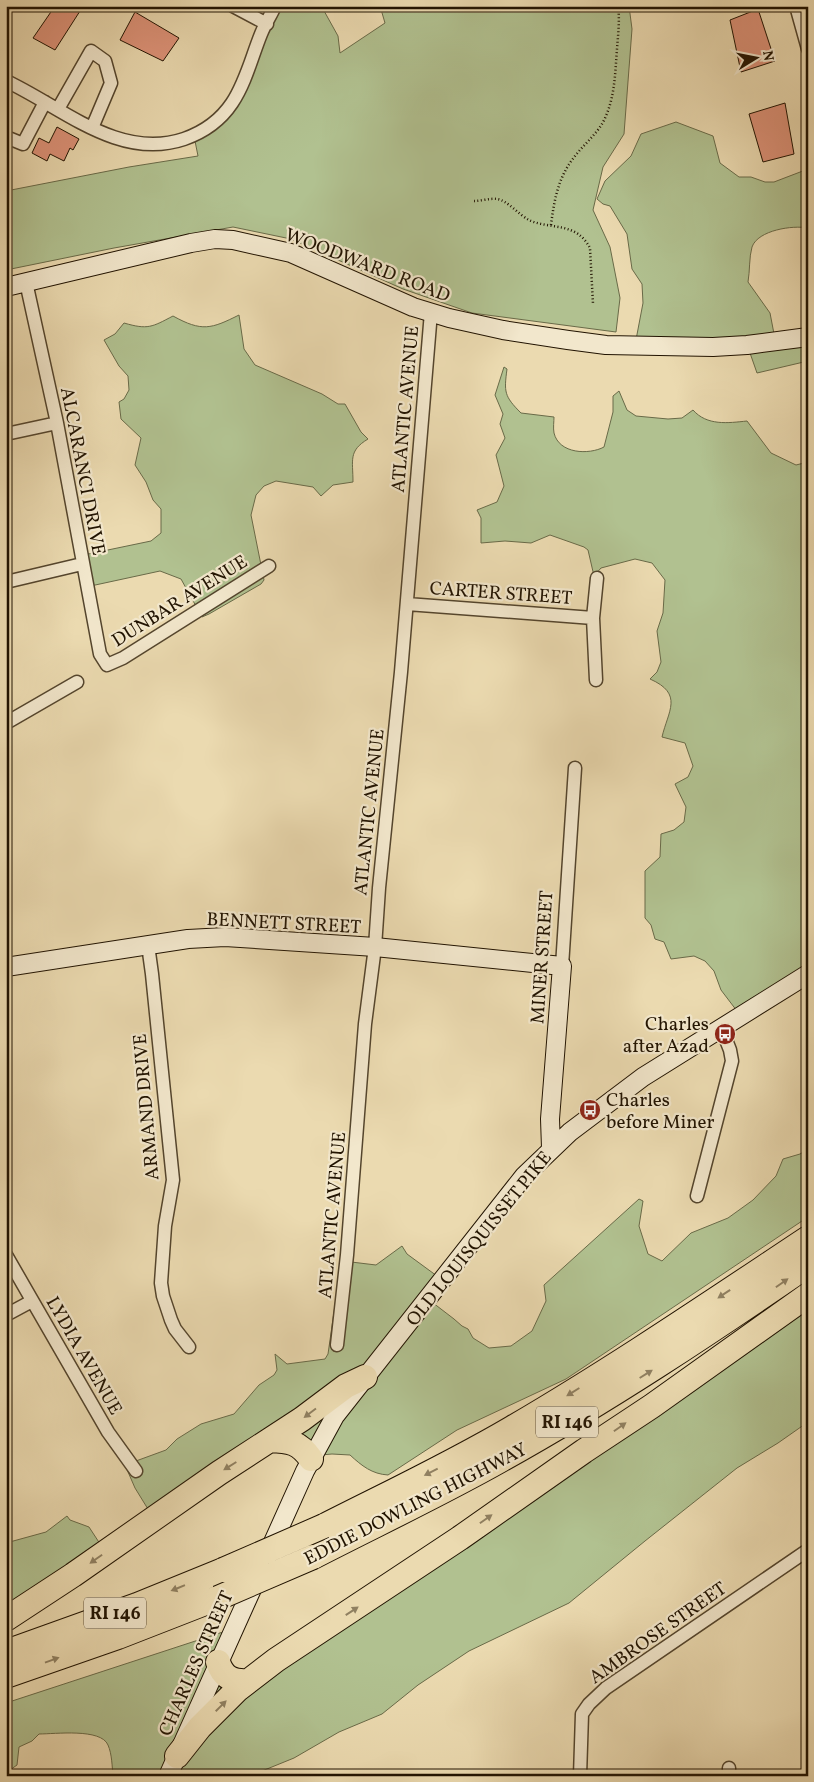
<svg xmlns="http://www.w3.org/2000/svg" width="814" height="1782" font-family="Vollkorn,serif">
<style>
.green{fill:#b1c190;stroke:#696a48}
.building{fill:#dd9278;stroke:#211301}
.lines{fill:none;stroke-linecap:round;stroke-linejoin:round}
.street-casing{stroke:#54452d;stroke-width:15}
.secondary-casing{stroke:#211301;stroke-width:20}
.highway-casing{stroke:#211301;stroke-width:26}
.path{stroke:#211301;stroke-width:2.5;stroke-dasharray:1 2.5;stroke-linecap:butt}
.street{stroke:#f2e7cc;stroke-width:12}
.secondary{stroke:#f2e7cc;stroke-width:18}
.highway{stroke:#ebdab0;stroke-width:24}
.highway-bridge-casing{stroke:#211301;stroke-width:26;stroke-linecap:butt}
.highway-bridge{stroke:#ebdab0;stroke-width:24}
.oneway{fill:#908061}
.labels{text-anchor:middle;stroke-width:4.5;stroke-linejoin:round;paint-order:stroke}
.shield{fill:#f2e7cc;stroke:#60533e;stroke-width:1}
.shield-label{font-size:18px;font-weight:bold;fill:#211301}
.street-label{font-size:19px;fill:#211301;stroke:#f2e7cc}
.poi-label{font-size:19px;fill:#211301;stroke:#f2e7cc;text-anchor:end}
</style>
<rect width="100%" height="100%" fill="#ebdab0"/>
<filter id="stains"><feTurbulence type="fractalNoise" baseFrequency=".004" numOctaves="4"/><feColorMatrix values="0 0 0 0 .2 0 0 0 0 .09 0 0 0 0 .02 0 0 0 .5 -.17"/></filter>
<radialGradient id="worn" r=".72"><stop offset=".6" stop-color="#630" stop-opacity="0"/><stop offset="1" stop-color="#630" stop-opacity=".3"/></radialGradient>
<path class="green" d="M271,6H324L323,9L338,36L340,53L385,23L380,6H629L632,29L624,134L603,167L593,210L610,247L620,298L616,332L472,313L403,289L291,239L233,227L114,248L6,270V191L129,167L198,156L194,136L228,101Z
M676,122L713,136L720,163L739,177H751L765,182H774L808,169V228C793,225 758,230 752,247C749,257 750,271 748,282L770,313L775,339L808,337V361L757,373L750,353L635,345L643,303L642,284L632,269L627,234L610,206L603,204L597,199L605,181L631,156L641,134Z
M239,315L244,349L255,365L322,394L338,404H345L361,432L368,439C348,451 353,460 353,482L333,485L321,496L313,487L276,481L264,486L256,495L251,515L264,580L261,584L209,614L202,617L181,579L160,571L86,587L79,556L151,541L161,533V509L153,500L146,482L135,465L141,438L121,419L119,402L124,399L129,390L128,376L119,366L104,340L115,334L124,323C148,330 152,327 173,316C202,332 211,329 239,315Z
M504,367L507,369C504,392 504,396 521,413L554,417C554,421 553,428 554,433C559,454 589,455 604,447L613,412V396L619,391L627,410L636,416L668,419L682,418L693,410C707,426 728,423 747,421L771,453L796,465L808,462V972L740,1015L721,990L714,971L705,961L694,956L671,959L664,942L655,939L651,925L645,918V871L660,857L661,834L674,830L684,822L686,807L675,784L688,777L693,766L685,743L662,737C668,711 684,694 650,679L657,672L661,662L657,631L663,613L665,580L652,563L635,559L601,568L594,576L588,550L584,547L550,535L531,543L505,541L481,543V518L477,510L497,502L504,486L496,455L505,438L500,424L503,414L495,395Z
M808,1149V1217L566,1379L457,1430L388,1475C372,1474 362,1466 350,1455L332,1454L310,1456L302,1435L151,1514L135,1488L125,1465L166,1450L177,1439L201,1424L234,1414L259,1385L274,1375L277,1370L275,1354L287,1364L325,1359L328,1354L340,1270L343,1261L376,1265L402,1246L407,1254L437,1276L424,1296L454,1319L462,1326L468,1329L473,1338L489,1348L511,1346L532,1331L546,1301L544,1285L639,1199L643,1201L639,1226L648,1254L662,1261L691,1233L728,1218L753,1200L776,1176L783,1159L800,1154Z
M808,1297V1422L778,1443L737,1468L645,1541L569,1603L469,1651L418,1685L382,1714L339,1732L294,1758L262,1771L261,1776H113C112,1766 112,1754 108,1745C101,1728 55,1734 39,1734L32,1741L19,1747L17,1765L7,1772L8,1776H6V1703L229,1630L217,1674L221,1689H229Z
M67,1516L70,1520L89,1527L106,1553L6,1619V1543L46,1532Z"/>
<path class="building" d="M55,6H75L80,11L55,50L33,38Z
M758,9L775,61L741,72L730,20Z
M135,12L179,38L163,61L120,40Z
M785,103L794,154L763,162L749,114Z
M57,127L79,139L73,150L70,148L64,161L50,154L47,161L32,153L39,138L49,143Z"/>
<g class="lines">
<g class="street-casing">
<path id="street" d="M233,6L267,24
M796,6L808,49
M6,81C62,107 119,161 184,139C204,132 220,121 232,103C246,82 252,56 261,34C265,24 271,15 275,6
M58,109L91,51L105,61L111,83L92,128
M6,137L23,144L45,102
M26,282L57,423L100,654L107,665L123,658L269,566
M6,434L57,423
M6,582L82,564
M407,604L593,618
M596,680L593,618L597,578
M6,723L77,682
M148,945L152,974L173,1180L165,1226L161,1283L163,1296L171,1320L175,1329L189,1347
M562,966L575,768
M697,1196L732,1061L730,1050L721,1027
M6,1255L108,1432L136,1471
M6,1315L32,1301
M337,1345L347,1255L365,1024L375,947L379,888L401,672L431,312
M580,1776L582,1714L589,1704L606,1688L808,1550
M729,1776V1768"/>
</g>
<g class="secondary-casing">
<path id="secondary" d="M6,287L191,243L215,239L233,240L291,253L413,307L449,318L503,330L568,340L606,345L713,347L747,345L808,337
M6,967L188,939L225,937L375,947L562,966L550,1119L551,1148
M168,1776L305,1471L335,1416L524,1176L570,1132L643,1077L808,974"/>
</g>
<g class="highway-casing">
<path id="highway" d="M270,1440C290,1441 299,1442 311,1459
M324,1526C387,1494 451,1464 512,1428C613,1369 710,1303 808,1238
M313,1557C375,1525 439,1495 501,1460C607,1401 708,1334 808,1265
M6,1619L73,1575L219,1473L302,1419L346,1386L365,1377
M6,1652L137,1605L223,1570
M218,1662C223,1678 233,1682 248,1681
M6,1676L118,1637L218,1598
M177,1756L200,1727L237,1690L276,1660L460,1538L584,1451L652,1406L808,1295"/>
</g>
<path class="path" d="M474,201C481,201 490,198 497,199C507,200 519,215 529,220C550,230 576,221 590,248L593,304
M551,225C554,201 558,179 572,160C581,147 594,137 602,124C615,101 615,74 617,49C618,35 620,20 618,6
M6,243L10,241"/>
<use href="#street" class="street"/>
<use href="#secondary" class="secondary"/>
<use href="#highway" class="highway"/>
<g class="highway-bridge-casing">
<path id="highway-bridge" d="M223,1570L324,1526
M218,1598L313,1557"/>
</g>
<use href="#highway-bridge" class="highway-bridge"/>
</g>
<defs><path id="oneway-solid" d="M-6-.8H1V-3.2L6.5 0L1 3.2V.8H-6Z" transform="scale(1.25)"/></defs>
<g class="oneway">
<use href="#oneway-solid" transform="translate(782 1283) rotate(-35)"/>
<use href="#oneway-solid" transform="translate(724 1294) rotate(146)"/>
<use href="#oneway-solid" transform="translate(646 1374) rotate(-32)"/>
<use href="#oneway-solid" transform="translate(573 1392) rotate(148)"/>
<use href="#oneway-solid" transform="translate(310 1413) rotate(143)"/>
<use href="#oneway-solid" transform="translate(620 1427) rotate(-35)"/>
<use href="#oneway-solid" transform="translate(230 1466) rotate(148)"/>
<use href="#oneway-solid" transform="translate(431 1472) rotate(153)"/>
<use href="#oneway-solid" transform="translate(486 1519) rotate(-35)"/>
<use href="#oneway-solid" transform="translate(96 1559) rotate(145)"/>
<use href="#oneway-solid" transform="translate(178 1588) rotate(158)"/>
<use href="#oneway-solid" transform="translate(352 1611) rotate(-33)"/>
<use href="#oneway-solid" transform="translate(52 1660) rotate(-20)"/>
<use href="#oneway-solid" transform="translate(221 1706) rotate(-45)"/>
</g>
<defs>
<g id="bus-disc" transform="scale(1.125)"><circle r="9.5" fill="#8f2418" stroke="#f2e7cc"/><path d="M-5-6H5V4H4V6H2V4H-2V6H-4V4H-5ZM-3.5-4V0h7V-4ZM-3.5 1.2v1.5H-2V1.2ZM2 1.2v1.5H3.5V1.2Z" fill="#fff"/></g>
</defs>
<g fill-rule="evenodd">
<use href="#bus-disc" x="725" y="1034"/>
<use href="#bus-disc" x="590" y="1110"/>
</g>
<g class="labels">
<g class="shield">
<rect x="536" y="1406.5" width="62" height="31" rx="4"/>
<rect x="84" y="1597.5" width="62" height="31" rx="4"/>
</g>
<g class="shield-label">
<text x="567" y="1428">RI 146</text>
<text x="115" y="1619">RI 146</text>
</g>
<g class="street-label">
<text transform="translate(368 264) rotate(21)" y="7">WOODWARD ROAD</text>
<text transform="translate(404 409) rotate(-85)" y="7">ATLANTIC AVENUE</text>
<text transform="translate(84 471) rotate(79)" y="7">ALCARANCI DRIVE</text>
<text transform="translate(501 592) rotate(4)" y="7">CARTER STREET</text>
<text transform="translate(179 600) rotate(-32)" y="7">DUNBAR AVENUE</text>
<text transform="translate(368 812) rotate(-84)" y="7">ATLANTIC AVENUE</text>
<text transform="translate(284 922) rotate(3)" y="7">BENNETT STREET</text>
<text transform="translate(541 957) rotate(-86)" y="7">MINER STREET</text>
<text transform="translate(145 1107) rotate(-95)" y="7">ARMAND DRIVE</text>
<text transform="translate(331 1215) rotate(-85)" y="7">ATLANTIC AVENUE</text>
<text transform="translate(478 1238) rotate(-51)" y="7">OLD LOUISQUISSET PIKE</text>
<text transform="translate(85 1355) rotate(60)" y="7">LYDIA AVENUE</text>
<text transform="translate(415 1503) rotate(-27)" y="7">EDDIE DOWLING HIGHWAY</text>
<text transform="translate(657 1632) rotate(-35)" y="7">AMBROSE STREET</text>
<text transform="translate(195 1663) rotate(-66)" y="7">CHARLES STREET</text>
</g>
<g class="poi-label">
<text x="709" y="1030">Charles<tspan x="709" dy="22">after Azad</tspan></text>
<text x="606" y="1106" text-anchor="start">Charles<tspan x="606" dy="22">before Miner</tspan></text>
</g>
</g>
<rect width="814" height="1782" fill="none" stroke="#ebdab0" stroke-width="25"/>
<rect x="8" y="8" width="799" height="1767" fill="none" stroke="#211301" stroke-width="2.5"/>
<rect x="12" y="12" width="789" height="1757" fill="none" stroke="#211301"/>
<g transform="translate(756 58) rotate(80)" stroke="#f2e7cc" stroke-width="4" paint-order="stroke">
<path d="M0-4L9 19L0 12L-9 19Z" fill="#211301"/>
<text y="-8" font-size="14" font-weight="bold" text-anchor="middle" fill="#211301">N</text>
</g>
<rect width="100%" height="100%" filter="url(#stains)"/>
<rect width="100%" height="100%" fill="url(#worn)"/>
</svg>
